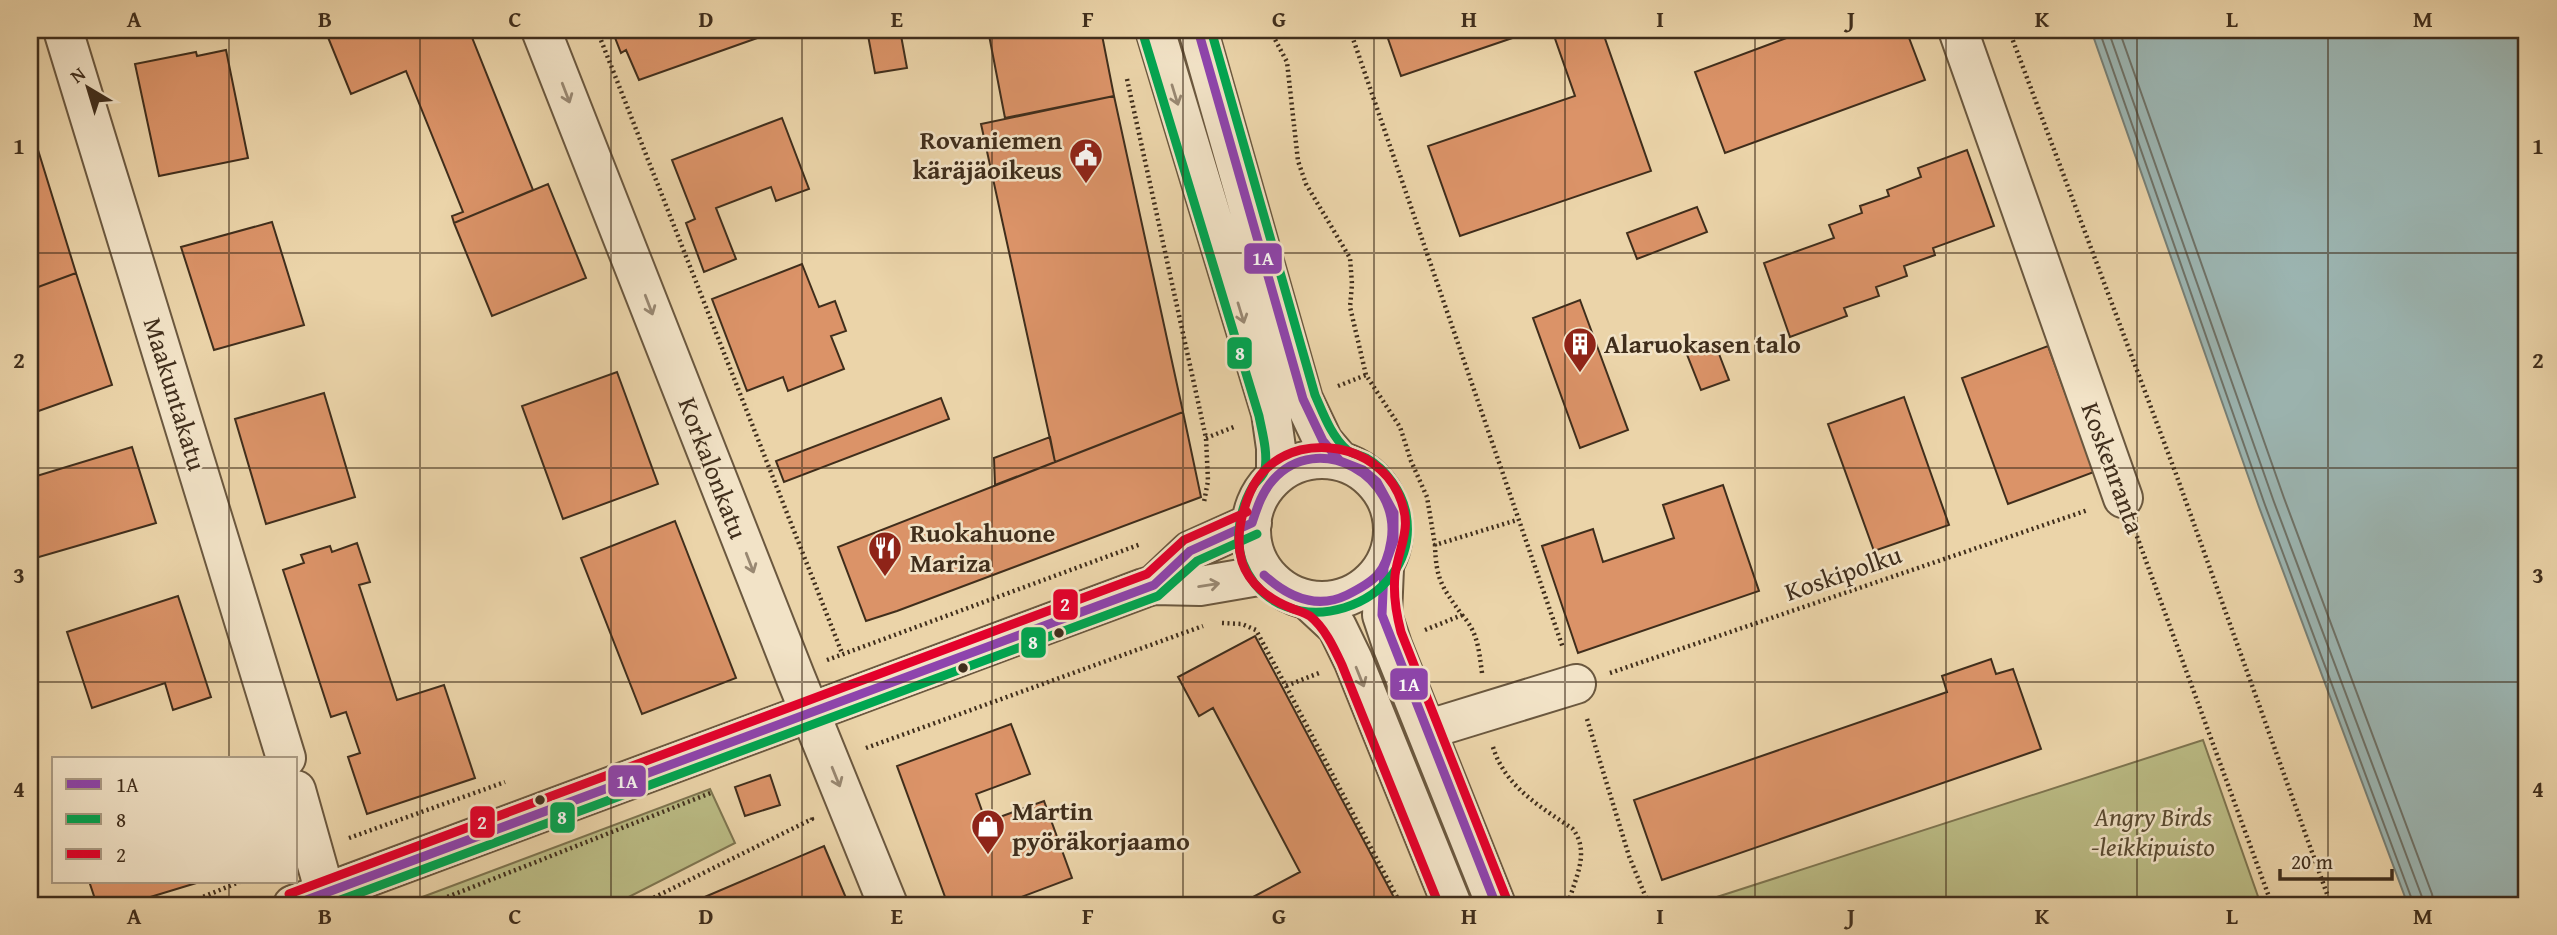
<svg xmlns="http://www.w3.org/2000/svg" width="2557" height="935" font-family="'Gentium Book Plus',serif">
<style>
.green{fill:#bbbc85;stroke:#7e7550;stroke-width:2}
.water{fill:#9cb6b3;stroke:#778077;stroke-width:2}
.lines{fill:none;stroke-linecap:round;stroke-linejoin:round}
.shore{stroke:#6e7268;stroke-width:2}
.building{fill:#db9368;stroke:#402e1c;stroke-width:2}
.minor-casing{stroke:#6b583f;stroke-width:42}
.path{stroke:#402e1c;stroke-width:4.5;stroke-dasharray:2 3.5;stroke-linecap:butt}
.minor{stroke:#f2e3c7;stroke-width:38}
.bus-1-casing{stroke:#f2e3c7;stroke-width:14}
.bus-2-casing{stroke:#f2e3c7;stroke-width:14}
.bus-3-casing{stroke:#f2e3c7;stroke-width:14}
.bus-1{stroke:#8e44ad;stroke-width:9}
.bus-2{stroke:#00a651;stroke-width:9}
.bus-3{stroke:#e4002b;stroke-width:9}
.oneway{stroke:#998872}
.grid{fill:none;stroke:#402e1c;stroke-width:2;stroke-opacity:0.55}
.bus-dot{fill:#402e1c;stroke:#f2e3c7;stroke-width:2.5}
.labels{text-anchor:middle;stroke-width:5;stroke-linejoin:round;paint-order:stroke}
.poi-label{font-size:26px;font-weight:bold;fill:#402e1c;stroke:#f2e3c7;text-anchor:start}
.street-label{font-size:26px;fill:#402e1c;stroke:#f2e3c7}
.park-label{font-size:26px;font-style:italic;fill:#594a31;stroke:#f2e3c7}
.line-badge{stroke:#f2e3c7;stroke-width:2.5}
.badge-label{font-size:19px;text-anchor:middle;font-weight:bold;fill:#fff}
.neatline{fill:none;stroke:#402e1c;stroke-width:2.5}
.grid-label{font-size:23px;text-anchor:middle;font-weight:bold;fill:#402e1c}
</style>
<rect width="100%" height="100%" fill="#ebd4a9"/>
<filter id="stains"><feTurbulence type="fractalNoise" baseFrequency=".00286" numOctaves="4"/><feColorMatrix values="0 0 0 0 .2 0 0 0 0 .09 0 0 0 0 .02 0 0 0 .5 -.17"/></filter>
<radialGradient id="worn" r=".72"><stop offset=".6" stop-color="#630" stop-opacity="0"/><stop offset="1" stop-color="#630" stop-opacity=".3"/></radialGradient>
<path class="green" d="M2203,740L2261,905H1692Z
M710,789L735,843L613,905H401Z"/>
<path class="water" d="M2091,30H2527V905H2408L2259,507Z"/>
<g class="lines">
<path class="shore" d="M2099,30L2265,505L2414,905
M2108,30L2274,502L2422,897L2423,905
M2119,30L2284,498L2432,894L2434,905"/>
</g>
<path class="building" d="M325,30H469L533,190L454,223L452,216L463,212L406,71L351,94Z
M612,30H780L639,80L626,50L621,53Z
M867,30H900L907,68L875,73Z
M988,30H1101L1114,96L1005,118Z
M1385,30H1536L1401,76Z
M1552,30H1602L1651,171L1460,236L1428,146L1575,96Z
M1808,30H1906L1925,80L1725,153L1695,72Z
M226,50L248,158L159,176L135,64L196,52L197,56Z
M1114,96L1183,412L1055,462L981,124Z
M782,118L809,189L776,201L771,187L716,208L736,259L704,272L686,223L695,219L672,160Z
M30,124L76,273L30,290Z
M1967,150L1994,226L1933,248L1935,255L1904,266L1907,276L1876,287L1879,296L1844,308L1847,316L1790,337L1764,263L1834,238L1829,225L1862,213L1860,206L1889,196L1887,190L1921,177L1918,168Z
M548,184L586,278L492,316L454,223Z
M1697,207L1707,232L1637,259L1627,233Z
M272,222L304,325L214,350L181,247Z
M802,264L819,307L835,301L846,331L831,336L844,369L788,391L783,377L747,391L712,299Z
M76,273L112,385L30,414V290Z
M1580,300L1628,430L1580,448L1533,318Z
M1714,341L1729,380L1701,390L1686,352Z
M2048,346L2094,472L2008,504L1962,378Z
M617,372L658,484L563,519L522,406Z
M324,393L355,497L266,524L235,419Z
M1904,397L1949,525L1874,551L1828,424Z
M941,398L949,419L784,482L776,461Z
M1183,412L1201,497L897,611L866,621L838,547Z
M1050,437L1055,462L995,485L994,458Z
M132,447L156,523L32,559L30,552V478Z
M1723,485L1759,591L1578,653L1542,546L1593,529L1603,562L1674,538L1663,505Z
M675,521L736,678L642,714L581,558Z
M357,543L370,582L359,585L397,700L444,685L475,778L367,814L348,757L360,753L346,712L331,717L283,570L304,563L301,555L330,546L332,552Z
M178,596L211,697L173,710L165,683L92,708L67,632Z
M1255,636L1398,905H1238L1300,872L1213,708L1199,716L1178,677Z
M1991,659L1996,674L2013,669L2041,749L1662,880L1634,800L1947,692L1942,676Z
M1011,724L1030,774L976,794L986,822L1044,801L1072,878L1000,905H948L897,766Z
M770,775L780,805L745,816L735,787Z
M824,846L849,905H686Z
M89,881H203L124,905H97Z"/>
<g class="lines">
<g class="minor-casing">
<path id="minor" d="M63,30L286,758
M541,30L795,676L888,905
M1155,30L1271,413L1276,448V476
M1198,30L1303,399L1323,441L1340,461
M1958,30L2123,498
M1251 530a71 71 0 1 1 142 0a71 71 0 1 1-142 0Z
M1384,568L1382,615L1392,645L1496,905
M1154,585L1190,551L1252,523
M1309,601L1337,627L1353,660L1452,905
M1426,730L1576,684
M296,790L325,893L331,905
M293,905L1144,588L1154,585L1200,586L1264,575"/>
</g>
<path class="path" d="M597,30L842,653
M1270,30L1287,62L1298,161L1306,184L1350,258L1352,284L1350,307L1366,375L1400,427L1411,461L1427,497L1435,545
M1350,30L1563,648
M2009,30L2176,474L2331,905
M1127,79L1206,438L1208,481L1204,502
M1338,386L1366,375
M1206,438L1234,427
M2135,531L2272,905
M1462,615C1478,632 1479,651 1482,673
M1222,623L1242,624L1256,630L1286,686L1319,673
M1425,630L1462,615C1442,587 1436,580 1435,545L1517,520
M827,660L1141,544
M1610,673L2088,510
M1286,686L1401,905
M1587,719L1629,856L1649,905
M1493,747C1505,787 1541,807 1573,829C1591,854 1574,879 1568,905
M866,748L1203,626
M349,838L505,782
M183,905L242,881
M427,905L713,792
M639,905L812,819L811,817"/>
<use href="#minor" class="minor"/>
<g class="bus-1-casing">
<path id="bus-1" d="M1198,30L1303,399L1323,441L1340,461L1363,470L1377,482L1394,513V540L1384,568L1382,615L1496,905
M293,905L1154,585L1190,551L1252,523C1257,508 1262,492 1273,480C1318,429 1402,476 1391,541C1386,573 1375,581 1347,595C1316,610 1287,596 1264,575"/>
</g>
<g class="bus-2-casing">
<path id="bus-2" d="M1143,34L1259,416C1262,432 1268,452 1265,469C1264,476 1257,480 1253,486C1240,508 1234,539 1243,563C1279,653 1423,609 1406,513C1402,492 1386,469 1366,458C1360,455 1352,454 1347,450C1331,436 1323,413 1315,395L1211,30
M327,905L1158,596L1197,561L1257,534"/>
</g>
<g class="bus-3-casing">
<path id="bus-3" d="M289,894L1147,574L1184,540L1247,512
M1439,905L1342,665C1334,648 1325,628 1310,616C1304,612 1298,611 1291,608C1270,600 1249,584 1242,562C1237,545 1239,526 1244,510C1248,495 1255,479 1267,468C1306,432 1375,445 1398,493C1414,528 1400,541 1395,575C1393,594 1396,613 1401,632L1507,900"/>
</g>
<use href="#bus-1" class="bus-1"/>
<use href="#bus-2" class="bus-2"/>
<use href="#bus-3" class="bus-3"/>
</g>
<defs><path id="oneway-shaft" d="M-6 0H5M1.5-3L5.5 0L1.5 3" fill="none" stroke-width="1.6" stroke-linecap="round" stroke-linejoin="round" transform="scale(1.75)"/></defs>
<g class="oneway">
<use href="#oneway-shaft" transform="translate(566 93) rotate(69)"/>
<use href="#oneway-shaft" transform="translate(1175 95) rotate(73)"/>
<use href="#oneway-shaft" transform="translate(649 305) rotate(69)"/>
<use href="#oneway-shaft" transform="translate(1241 313) rotate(73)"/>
<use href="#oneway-shaft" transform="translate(750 563) rotate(69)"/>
<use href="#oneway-shaft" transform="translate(1209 585) rotate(-9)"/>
<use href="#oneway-shaft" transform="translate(1360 677) rotate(68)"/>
<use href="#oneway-shaft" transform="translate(836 777) rotate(68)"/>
</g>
<path class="grid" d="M229,30V758M420,30V905M611,30V905M802,30V905M992,30V905M1183,30V905M1374,30V905M1565,30V905M1755,30V905M1946,30V905M2137,30V905M2328,30V905M30,253H2527M30,468H2527M30,682H2527M229,881V905"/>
<defs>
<g id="civic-pin" transform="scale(1.75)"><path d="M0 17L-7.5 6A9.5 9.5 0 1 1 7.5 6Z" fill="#8f2418" stroke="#f2e3c7"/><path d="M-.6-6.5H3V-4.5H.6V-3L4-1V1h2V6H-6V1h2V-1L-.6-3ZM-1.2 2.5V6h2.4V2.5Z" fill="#fff"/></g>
<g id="building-pin" transform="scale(1.75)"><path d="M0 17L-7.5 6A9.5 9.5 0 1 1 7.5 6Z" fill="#8f2418" stroke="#f2e3c7"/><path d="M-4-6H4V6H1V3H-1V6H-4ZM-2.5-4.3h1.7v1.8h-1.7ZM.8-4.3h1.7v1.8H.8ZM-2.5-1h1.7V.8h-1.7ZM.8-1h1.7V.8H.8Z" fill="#fff"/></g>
<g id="restaurant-pin" transform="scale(1.75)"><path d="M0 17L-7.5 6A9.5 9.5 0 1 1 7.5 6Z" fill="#8f2418" stroke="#f2e3c7"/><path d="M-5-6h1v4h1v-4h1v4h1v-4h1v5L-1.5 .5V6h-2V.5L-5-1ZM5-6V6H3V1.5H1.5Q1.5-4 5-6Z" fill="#fff"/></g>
<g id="shop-pin" transform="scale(1.75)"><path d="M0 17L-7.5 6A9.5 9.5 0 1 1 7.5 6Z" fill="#8f2418" stroke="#f2e3c7"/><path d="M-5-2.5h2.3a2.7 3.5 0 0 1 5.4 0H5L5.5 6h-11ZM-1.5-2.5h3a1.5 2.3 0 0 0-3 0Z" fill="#fff"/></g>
</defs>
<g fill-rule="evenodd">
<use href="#civic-pin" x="1086" y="155"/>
<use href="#building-pin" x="1580" y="344"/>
<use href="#restaurant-pin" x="885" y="548"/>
<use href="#shop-pin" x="988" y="826"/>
</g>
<g class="bus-dot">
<circle cx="1059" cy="633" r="6"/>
<circle cx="963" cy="668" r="6"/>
<circle cx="540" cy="800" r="6"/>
</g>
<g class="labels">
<g class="poi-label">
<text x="1062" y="149" text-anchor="end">Rovaniemen<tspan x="1062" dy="30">käräjäoikeus</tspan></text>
<text x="1604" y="353">Alaruokasen talo</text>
<text x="910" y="542">Ruokahuone<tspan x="910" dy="30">Mariza</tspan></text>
<text x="1012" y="820">Martin<tspan x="1012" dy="30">pyöräkorjaamo</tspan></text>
</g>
<g class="street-label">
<text transform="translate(175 394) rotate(73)" y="9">Maakuntakatu</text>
<text transform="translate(713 468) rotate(69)" y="9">Korkalonkatu</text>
<text transform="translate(2113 468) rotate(70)" y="9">Koskenranta</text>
<text transform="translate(1843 573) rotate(-19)" y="9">Koskipolku</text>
</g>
<g class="park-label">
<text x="2153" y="826">Angry Birds<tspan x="2153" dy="30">-leikkipuisto</tspan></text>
</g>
</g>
<g class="line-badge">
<rect x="1243" y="242" width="40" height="33" rx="7" fill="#8e44ad"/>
<rect x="1226" y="336" width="27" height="34" rx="7" fill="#00a651"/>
<rect x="1052" y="588" width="27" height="33" rx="7" fill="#e4002b"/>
<rect x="1020" y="626" width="27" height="33" rx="7" fill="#00a651"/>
<rect x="1389" y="667" width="40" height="34" rx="7" fill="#8e44ad"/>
<rect x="607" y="764" width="40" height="34" rx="7" fill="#8e44ad"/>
<rect x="549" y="801" width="27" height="33" rx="7" fill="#00a651"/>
<rect x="469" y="805" width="27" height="34" rx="7" fill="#e4002b"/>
</g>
<g class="badge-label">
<text x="1263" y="265">1A</text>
<text x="1240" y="360">8</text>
<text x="1065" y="611">2</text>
<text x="1033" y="649">8</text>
<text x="1409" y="691">1A</text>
<text x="627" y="788">1A</text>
<text x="562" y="824">8</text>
<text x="482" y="829">2</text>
</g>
<rect width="2557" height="935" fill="none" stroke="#ebd4a9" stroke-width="77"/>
<rect x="52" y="757" width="245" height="126" fill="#f2e3c7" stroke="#ab9b83" stroke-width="2"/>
<rect x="66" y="779" width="35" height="10" fill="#8e44ad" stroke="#ab9b83" stroke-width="2"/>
<text x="116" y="792" font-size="21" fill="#402e1c">1A</text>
<rect x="66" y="814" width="35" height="10" fill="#00a651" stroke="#ab9b83" stroke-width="2"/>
<text x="116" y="827" font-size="21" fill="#402e1c">8</text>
<rect x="66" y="849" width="35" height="10" fill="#e4002b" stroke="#ab9b83" stroke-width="2"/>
<text x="116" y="862" font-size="21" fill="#402e1c">2</text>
<g transform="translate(88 88) rotate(322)" stroke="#f2e3c7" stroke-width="5" paint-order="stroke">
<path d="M0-5L12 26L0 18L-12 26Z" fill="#402e1c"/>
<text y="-10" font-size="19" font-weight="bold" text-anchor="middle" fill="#402e1c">N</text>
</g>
<path d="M2280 869v10h112v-10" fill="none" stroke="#402e1c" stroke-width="3.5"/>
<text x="2291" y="869" font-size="21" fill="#402e1c" stroke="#f2e3c7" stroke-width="5" paint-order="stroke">20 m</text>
<rect x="38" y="38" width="2480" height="859" class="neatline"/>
<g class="grid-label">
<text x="134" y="27">A</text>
<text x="325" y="27">B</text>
<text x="515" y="27">C</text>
<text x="706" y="27">D</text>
<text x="897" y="27">E</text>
<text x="1088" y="27">F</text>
<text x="1279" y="27">G</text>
<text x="1469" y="27">H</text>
<text x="1660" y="27">I</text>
<text x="1851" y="27">J</text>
<text x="2042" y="27">K</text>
<text x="2232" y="27">L</text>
<text x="2423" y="27">M</text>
<text x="19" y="154">1</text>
<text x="2538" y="154">1</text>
<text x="19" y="368">2</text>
<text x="2538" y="368">2</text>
<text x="19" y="583">3</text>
<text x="2538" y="583">3</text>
<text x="19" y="797">4</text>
<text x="2538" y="797">4</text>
<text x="134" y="924">A</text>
<text x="325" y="924">B</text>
<text x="515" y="924">C</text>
<text x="706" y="924">D</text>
<text x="897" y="924">E</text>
<text x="1088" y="924">F</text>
<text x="1279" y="924">G</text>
<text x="1469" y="924">H</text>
<text x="1660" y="924">I</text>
<text x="1851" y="924">J</text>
<text x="2042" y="924">K</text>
<text x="2232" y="924">L</text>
<text x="2423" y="924">M</text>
</g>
<rect width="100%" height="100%" filter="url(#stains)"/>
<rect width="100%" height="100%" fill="url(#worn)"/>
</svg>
